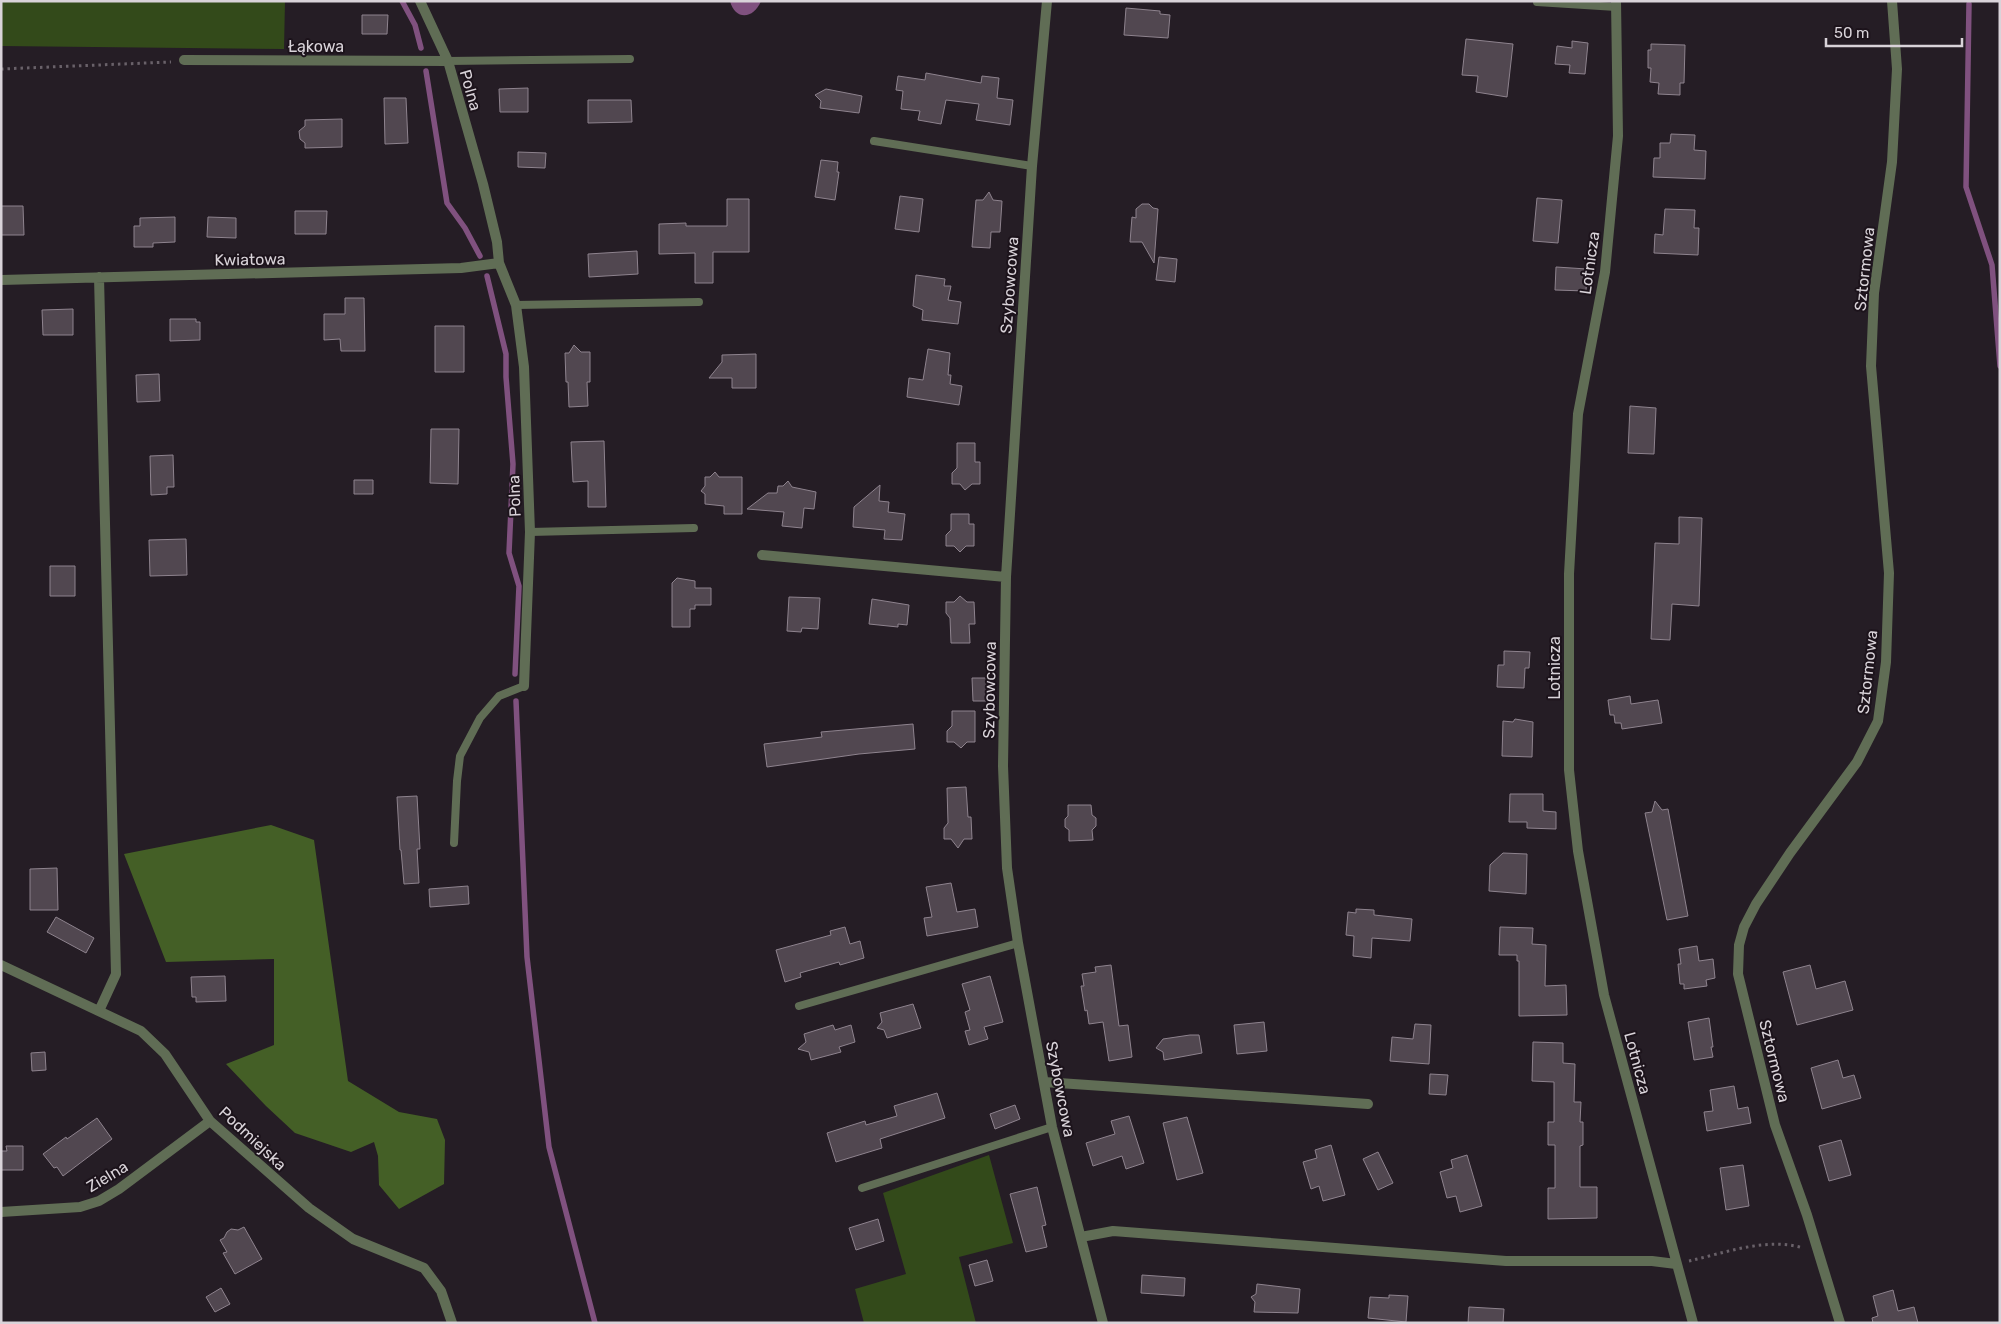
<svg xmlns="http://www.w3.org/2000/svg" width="2001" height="1324" font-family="Rubik,sans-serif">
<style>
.green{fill:#334a1a}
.forest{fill:#445f26}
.water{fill:#80517f}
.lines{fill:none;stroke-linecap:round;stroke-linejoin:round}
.stream{stroke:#80517f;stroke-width:5.5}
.building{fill:#514750;stroke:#8e838e}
.path{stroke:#696169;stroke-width:3;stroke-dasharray:2.5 4;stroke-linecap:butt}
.lane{stroke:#606d55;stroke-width:8}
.street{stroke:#606d55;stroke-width:10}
.labels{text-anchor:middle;stroke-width:4;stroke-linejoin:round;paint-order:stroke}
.street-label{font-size:16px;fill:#d9d3d9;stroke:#1c131b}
</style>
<rect width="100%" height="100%" fill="#251d25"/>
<path class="green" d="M1,1H285L284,49L1,46Z
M989,1155L1013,1243L959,1257L976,1323H864L855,1289L906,1274L883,1193Z"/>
<path class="forest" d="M271,825L314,840L348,1081L399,1112L437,1119L445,1140L444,1184L399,1209L379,1185L378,1156L374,1142L351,1152L295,1133L266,1106L226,1064L274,1045V959L166,962L124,854Z"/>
<path class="water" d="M730,1H761C754,19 735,21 730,1Z"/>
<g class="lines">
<path class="stream" d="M402,1L415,25L421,48
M1969,4L1966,187L1992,265L2000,366
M426,71L447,203L465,228L480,256
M487,276L506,354V377L513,464L509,553L519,586L515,674
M516,701L527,957L549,1147L595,1323"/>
</g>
<path class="building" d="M1126,8L1160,11V14L1170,15L1168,38L1124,35Z
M362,15H388L387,34H362Z
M1466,39L1513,44L1507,97L1476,92L1478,76L1462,75Z
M1572,41L1588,43L1585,74L1569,73L1570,65L1555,64L1557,46L1572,48Z
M1651,44L1685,45L1684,83H1680V95L1658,94L1659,83L1650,82L1651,68H1648V50H1651Z
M926,73L981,83L982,76L999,78L997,98L1013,100L1010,125L976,120L979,104L946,100L941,124L918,120L920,111L901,109L903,91L896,90L898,76L925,80Z
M528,88V112H500L499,89Z
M826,89L862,96L859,113L820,108L821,101L815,95Z
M384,98H406L408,143L385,144Z
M588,100H631L632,122L588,123Z
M342,119V147L305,148V143L300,139L299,131L305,126V120Z
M1671,134L1695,135L1694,150L1706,151L1705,179L1653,177L1654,158H1660V143H1670Z
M518,152L546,153L545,168L518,167Z
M821,160L838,162L837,172H839L835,200L815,197Z
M989,192L993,200L1002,201L1000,232H991L990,248L972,247L976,200H983Z
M900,196L923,199L919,232L895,229Z
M1537,198L1562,200L1558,243L1533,241Z
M727,199H749V252H713V283H695V253L659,254V224L686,223V226H727Z
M1142,204H1149L1153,208L1158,209L1154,263L1142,242H1130L1132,217L1136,218V209Z
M1,206H23L24,235H1Z
M1665,209L1695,210L1694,228H1699L1698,255L1654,253L1655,234L1663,235Z
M295,211H327L326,234H295Z
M175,217V242L153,243V247H134V226H140V218Z
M208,217L236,218V238L207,237Z
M637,251L638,274L589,277L588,254Z
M1159,257L1177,259L1175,282L1156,280Z
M1556,267L1587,269L1586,291L1555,290Z
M916,275L945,279L944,286H951L948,300L961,302L958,324L922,320L923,310L913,306Z
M345,298H364L365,351H341L340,339L324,340V314H345Z
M73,309V335H43L42,310Z
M170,319H196V322H200V340L170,341Z
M435,326H464V372H435Z
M574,345L581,352H590V382H587L588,406L569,407L568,382H566L565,353H569Z
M928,349L950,353L948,375H951L950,384L962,386L959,405L907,397L909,378L923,380Z
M756,354V388H732V378H709L722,362V355Z
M159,374L160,401L137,402L136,375Z
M1630,406L1656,408L1654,454L1628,453Z
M431,429H459L458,484L430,483Z
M604,441L606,507H588V481L573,482L571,442Z
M957,443H975V462H980V484H972L965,490L960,484H952V473L957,468Z
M173,455L174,487H167V494L151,495L150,456Z
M715,472L719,477H742V514H724V506L705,504V494L701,491L705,486V477H710Z
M354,480H373V494H354Z
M788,481L792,487L816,492L814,509L804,508L802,528L782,526L784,512L747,509L768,493H777L778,486H783Z
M880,485L879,501L889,502L888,512L905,514L902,540L884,539L885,530L853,527L854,507Z
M951,514H969V524H974V546H966L960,552L954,546H946V535L951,530Z
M1679,517L1702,518L1699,606L1672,604L1670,640L1651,639L1655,543L1679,544Z
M186,539L187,575L150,576L149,540Z
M50,566H75V596H50Z
M677,578L695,581V588H711V605H695V609H690V627H672V583Z
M960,596L967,602H974L975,624H969L970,643H951L950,618L946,613V602H954Z
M789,597L820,598L818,629L802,628L801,632L787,631Z
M872,599L909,605L907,625L898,624V627L869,624Z
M1504,651L1530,652L1529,668H1525L1524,688L1497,687L1498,665H1504Z
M972,678H988V701H973Z
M1630,696L1631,704L1658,700L1662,723L1622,729L1621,723H1615L1614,715H1610L1608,700Z
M952,711H975V742H967L961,748L954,742H947V731L952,726Z
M1515,719L1533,722L1532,757L1502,756L1503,721L1513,722Z
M913,724L915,749L859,754L767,767L764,744L822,737L821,732Z
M966,787L968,817H971L972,839H964L958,848L951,839H944V828L948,823L947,788Z
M1510,794H1543V811L1556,812V829L1527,828V822H1509Z
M417,796L420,849H417L419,883L404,884L401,850H400L397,797Z
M1655,801L1662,810L1668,809L1688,916L1667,920L1645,813L1652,812Z
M1068,805H1091L1092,815L1096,818V826L1092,830L1093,840L1069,841V830L1065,827V819L1068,816Z
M1503,853L1527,854L1526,894L1489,891L1490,865Z
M57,868L58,910H30V869Z
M951,883L957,912L975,909L978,927L927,936L924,918L932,917L926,887Z
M468,886L469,904L430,907L429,889Z
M1356,909L1374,910V915L1412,919L1410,941L1372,938L1371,958L1353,956L1354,936L1346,935L1348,912L1356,913Z
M56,917L94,938L86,953L47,932Z
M845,927L850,944L860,941L864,958L840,965L839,962L800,973L801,977L785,982L776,950L831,935L830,931Z
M1500,927L1533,928L1532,944L1546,945L1545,986L1566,985L1567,1015L1519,1016V961H1517V955H1499Z
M1697,946L1699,961L1713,959L1715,978L1706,980L1707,986L1684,989V984H1680L1678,964H1681L1679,949Z
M1111,965L1119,1026L1128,1025L1132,1057L1109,1061L1103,1022L1089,1024L1087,1010L1085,1011L1081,986H1084L1082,974L1096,972L1095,967Z
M1810,965L1816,989L1845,981L1853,1010L1797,1025L1783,972Z
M225,976L226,1001L196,1002V997H192L191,977Z
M990,976L1003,1022L984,1027L988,1039L969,1045L965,1031L970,1030L965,1012L970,1010L962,984Z
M913,1004L921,1028L887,1038L884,1030L877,1028L882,1022L880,1013Z
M1709,1018L1713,1047H1711L1713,1057L1694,1060L1688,1022Z
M1264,1022L1267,1051L1237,1054L1234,1025Z
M1415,1024L1431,1025L1429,1064L1390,1061L1392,1037L1413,1039Z
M833,1025L835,1030L851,1025L855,1042L839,1047L841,1052L811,1060L809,1052L798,1049L806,1042L804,1034Z
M1190,1035H1199L1202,1053L1164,1060L1163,1052L1156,1048L1163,1039Z
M1533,1042L1563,1043V1063L1575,1064L1574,1102H1581L1580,1122H1583V1145L1580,1146V1187H1597V1218L1548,1219V1188H1555V1145H1548V1122H1554V1082L1532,1081Z
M45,1052L46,1070L32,1071L31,1053Z
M1838,1060L1843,1078L1854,1075L1861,1098L1822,1109L1811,1068Z
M1430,1074L1448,1075L1446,1095L1429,1094Z
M1734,1086L1738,1109L1748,1107L1751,1123L1707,1131L1704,1112L1713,1111L1710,1090Z
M937,1093L945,1118L880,1139L882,1148L836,1162L827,1133L865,1121L866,1125L897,1116L894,1106Z
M1015,1105L1020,1119L995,1129L990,1114Z
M1129,1116L1144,1163L1126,1169L1122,1156L1093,1166L1086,1143L1115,1134L1111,1121Z
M1187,1117L1203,1173L1177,1180L1163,1123Z
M97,1118L112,1139L63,1176L57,1167L54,1168L43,1154L66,1137L67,1139Z
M1841,1140L1851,1175L1829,1181L1819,1146Z
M1331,1145L1345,1195L1323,1201L1319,1186L1311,1189L1303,1162L1317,1158L1315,1150Z
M6,1146H23V1170H1V1151H7Z
M1378,1152L1393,1183L1378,1190L1363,1159Z
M1467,1155L1482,1206L1460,1212L1456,1196L1447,1198L1440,1172L1453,1168L1451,1160Z
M1743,1165L1749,1206L1726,1210L1720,1168Z
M1037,1187L1046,1225L1042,1226L1047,1247L1026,1252L1010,1194Z
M878,1219L884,1241L856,1250L849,1228Z
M244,1227L262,1259L235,1274L223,1253L227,1252L220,1240L224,1238L227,1232L231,1229L238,1230Z
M987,1260L993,1281L975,1286L969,1265Z
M1142,1275L1185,1278L1184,1296L1141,1293Z
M1257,1284L1300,1289L1298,1313L1254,1312L1255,1302L1251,1297L1256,1294Z
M221,1288L230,1304L215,1312L206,1297Z
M1893,1290L1898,1311L1914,1307L1918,1323H1873L1872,1318L1878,1316L1873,1296Z
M1389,1295L1408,1296L1406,1322L1368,1318L1370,1297L1389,1298Z
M1469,1307L1504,1309L1503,1323H1468Z"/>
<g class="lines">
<path class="path" d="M1,69L171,62
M1689,1261C1724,1253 1767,1237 1803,1248"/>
<path class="lane" d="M1537,2L1616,7
M448,61L630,59
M874,141L1032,166
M516,305L699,302
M530,532L694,528
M454,843L457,781L460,756L480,718L499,696L524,686
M799,1006L1018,943
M862,1188L1052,1127"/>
<path class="street" d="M420,1L448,61L483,184L497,242L499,263L516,305L524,367L530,532L524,686
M1047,1L1032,166L1006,577L1003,766L1007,868L1018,943L1052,1127L1103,1323
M1616,1L1618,136L1605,272L1578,414L1569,574V770L1578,851L1604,995L1693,1323
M184,60L448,61
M1,280L461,268L499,263
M762,555L1006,577
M1,965L141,1031L165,1054L210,1121L309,1208L353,1239L424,1268L441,1291L452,1323
M99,1011L116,974L99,277
M1044,1082L1368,1104
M1,1212L80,1207L99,1201L119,1189L210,1121
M1081,1237L1113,1231L1506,1261H1652L1676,1264
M1840,1323L1807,1215L1775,1125L1738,974L1739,945L1744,927L1756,904L1790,853L1857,762L1878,721L1886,662L1889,573L1871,366L1874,293L1892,162L1897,69L1892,1"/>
</g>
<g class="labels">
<g class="street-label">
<text x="316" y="52">Łąkowa</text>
<text transform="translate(471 90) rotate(74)" y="6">Polna</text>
<text transform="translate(250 259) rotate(-1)" y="6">Kwiatowa</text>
<text transform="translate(1589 263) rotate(-82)" y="6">Lotnicza</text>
<text transform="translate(1864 269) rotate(-84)" y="6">Sztormowa</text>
<text transform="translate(1009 285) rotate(-86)" y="6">Szybowcowa</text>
<text transform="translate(514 496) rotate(-92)" y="6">Polna</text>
<text transform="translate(1554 668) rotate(-90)" y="6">Lotnicza</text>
<text transform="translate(1867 672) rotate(-84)" y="6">Sztormowa</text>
<text transform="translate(989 690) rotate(-89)" y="6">Szybowcowa</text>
<text transform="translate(1775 1061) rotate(76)" y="6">Sztormowa</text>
<text transform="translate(1638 1063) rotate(75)" y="6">Lotnicza</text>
<text transform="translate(1061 1089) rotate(79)" y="6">Szybowcowa</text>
<text transform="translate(253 1138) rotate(43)" y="6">Podmiejska</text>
<text transform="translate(107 1176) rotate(-31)" y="6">Zielna</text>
</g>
</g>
<rect width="2001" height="1324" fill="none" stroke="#d9d3d9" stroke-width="5"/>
<path d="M1826 38v8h136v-8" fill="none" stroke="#d9d3d9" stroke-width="2.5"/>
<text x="1834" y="38" font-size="15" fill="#d9d3d9" stroke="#1c131b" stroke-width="4" paint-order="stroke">50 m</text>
</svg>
